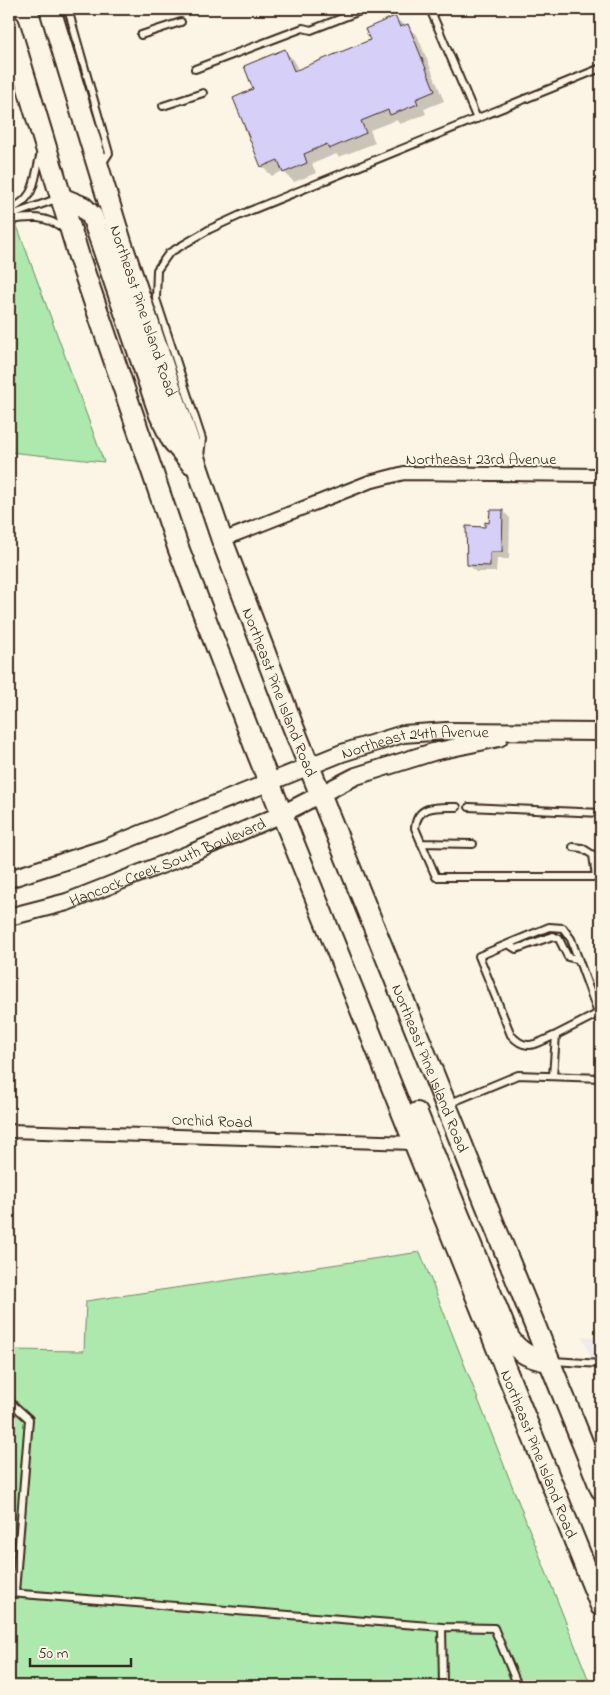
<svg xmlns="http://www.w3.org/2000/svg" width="610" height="1695" font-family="'Indie Flower',sans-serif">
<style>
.built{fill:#f1eaeb}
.green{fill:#ade8ad;stroke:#748966}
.shadow{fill:#0003}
.building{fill:#d6d0f9;stroke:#3b2a1e}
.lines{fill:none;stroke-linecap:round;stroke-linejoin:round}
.service-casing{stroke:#3b2a1e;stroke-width:10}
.minor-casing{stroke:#3b2a1e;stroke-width:16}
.tertiary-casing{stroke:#3b2a1e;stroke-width:20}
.primary-casing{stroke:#3b2a1e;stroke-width:24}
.service{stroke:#fcf5e5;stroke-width:6}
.minor{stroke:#fcf5e5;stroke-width:12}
.tertiary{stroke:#fcf5e5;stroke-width:16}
.primary{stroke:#fcf5e5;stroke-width:20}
.labels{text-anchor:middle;stroke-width:4;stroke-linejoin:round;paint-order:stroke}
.street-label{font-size:16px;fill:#3b2a1e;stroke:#fcf5e5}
</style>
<rect width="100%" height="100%" fill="#fcf5e5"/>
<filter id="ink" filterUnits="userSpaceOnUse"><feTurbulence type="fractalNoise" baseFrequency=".02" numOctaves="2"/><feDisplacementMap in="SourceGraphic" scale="10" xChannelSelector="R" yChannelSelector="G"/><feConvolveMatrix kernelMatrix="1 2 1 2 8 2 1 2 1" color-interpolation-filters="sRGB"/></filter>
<g filter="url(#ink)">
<path class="built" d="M582,1336L601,1337V1383Z"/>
<path class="green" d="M9,204L104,462L9,452Z
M420,1252L591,1686H9V1350L84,1351L86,1301Z"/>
<path class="shadow" d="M395,18L417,35L444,101L424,109L426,114L400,124L396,120L370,130L375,143L339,157L336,154L312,164L316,173L294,182L283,171L272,176L262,166L255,90L284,51L294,60L298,71L371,41Z
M503,511L510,518L509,559H497L496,572H476L469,565L486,528Z"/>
<path class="building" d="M395,16L400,27L408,24L435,91L416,99L418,104L390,115L388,110L361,121L366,133L329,149L327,144L304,154L307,163L283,173L278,160L261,167L233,98L253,89L244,66L285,49L294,71L370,40L365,29Z
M490,510H503L502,552H490V566L467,565L466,526L485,527V522L489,523Z"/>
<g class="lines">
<g class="service-casing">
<path id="service" d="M68,9L109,153L102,164
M430,9L477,119
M141,35L181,22
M195,69L303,28L311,30L365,9
M163,106L203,93
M9,210C38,197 33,180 41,153
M9,216L59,198
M9,220C30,217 46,215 64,229
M200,456L202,439L156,299L157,270L169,253L210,229L247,212L601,68
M457,807C438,807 417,804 415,828L436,877H601
M469,807L601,813
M421,843L473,844
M573,847L582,848L593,855L596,877
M508,944L516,949L553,936L559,939L568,957L577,959
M556,1035C536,1043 527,1053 511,1035L479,956L549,927L563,928L571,939L598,1013
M553,1076L556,1035L601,1012
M448,1104L518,1075L601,1078
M553,1361L601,1364
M9,1401L29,1419L15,1592
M9,1593L442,1627
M443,1686L442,1627L494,1628L518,1686"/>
</g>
<g class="minor-casing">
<path id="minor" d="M222,540L369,482L404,473L601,475
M9,1131L414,1143"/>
</g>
<g class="tertiary-casing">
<g id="tertiary">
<path id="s1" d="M9,879L106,848L342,753L403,734L447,731L601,732"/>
<path id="s2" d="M9,917L67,902L189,854L282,814L356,776L433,752L499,738"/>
</g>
</g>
<g class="primary-casing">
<g id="primary">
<path id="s3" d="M50,9L121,242L222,540L292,724L601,1489"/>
<path id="s4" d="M9,25L79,257L179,550L257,752L601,1606"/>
<path d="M61,198L83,207L92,216L160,415L172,440L191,463"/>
<path d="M417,1113L509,1338C520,1354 531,1358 549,1361"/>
</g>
</g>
<use href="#service" class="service"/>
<use href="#minor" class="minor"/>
<use href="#tertiary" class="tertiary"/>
<use href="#primary" class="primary"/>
</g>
</g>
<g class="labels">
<g class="street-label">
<text dy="6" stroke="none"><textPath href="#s3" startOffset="316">Northeast Pine Island Road</textPath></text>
<text x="481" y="464">Northeast 23rd Avenue</text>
<text dy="6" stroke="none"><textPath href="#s3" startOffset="721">Northeast Pine Island Road</textPath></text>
<text dy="6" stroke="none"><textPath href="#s1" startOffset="431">Northeast 24th Avenue</textPath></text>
<text dy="6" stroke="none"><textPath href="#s2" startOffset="168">Hancock Creek South Boulevard</textPath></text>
<text dy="6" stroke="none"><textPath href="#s3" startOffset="1126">Northeast Pine Island Road</textPath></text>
<text transform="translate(212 1120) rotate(2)" y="6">Orchid Road</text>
<text dy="6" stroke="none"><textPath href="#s4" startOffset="1525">Northeast Pine Island Road</textPath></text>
</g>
</g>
<rect width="610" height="1695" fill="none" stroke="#fcf5e5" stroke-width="30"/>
<rect x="15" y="15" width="580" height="1665" fill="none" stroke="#3b2a1e" stroke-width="2" filter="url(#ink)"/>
<path d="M30 1658v8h101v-8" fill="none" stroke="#3b2a1e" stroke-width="2.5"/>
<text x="38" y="1658" font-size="15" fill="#3b2a1e" stroke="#fcf5e5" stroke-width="4" paint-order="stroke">50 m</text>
</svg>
